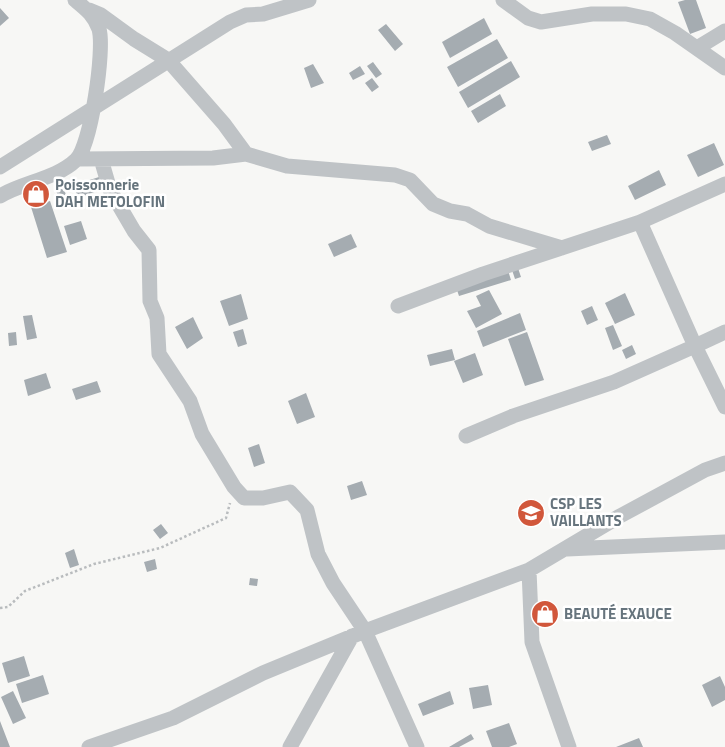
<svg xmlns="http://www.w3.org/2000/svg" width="725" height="747" font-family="'Titillium Web',sans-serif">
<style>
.building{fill:#a5acb1}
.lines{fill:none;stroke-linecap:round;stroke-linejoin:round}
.path{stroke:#b9bcbe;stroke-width:2.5;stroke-dasharray:2.5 2.5;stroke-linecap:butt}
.street{stroke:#bfc3c6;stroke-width:15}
.labels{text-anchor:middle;stroke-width:5;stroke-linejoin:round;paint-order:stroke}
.poi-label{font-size:15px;font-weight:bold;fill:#66747d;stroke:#fff;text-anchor:start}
</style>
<rect width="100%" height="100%" fill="#f7f7f5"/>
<path class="building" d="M685,0H696L706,28L690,34L678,2Z
M0,8L9,18L0,26Z
M484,18L492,34L450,58L442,42Z
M386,24L403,44L395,51L378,30Z
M497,39L508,58L458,87L447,67Z
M511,61L520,77L468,108L459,92Z
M373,62L382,74L376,78L367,66Z
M313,64L324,83L311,88L304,68Z
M360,66L365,74L353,80L349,73Z
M372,78L379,87L372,92L365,83Z
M500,94L506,106L478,123L471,111Z
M607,135L611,144L592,151L588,142Z
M714,143L724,165L698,177L687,155Z
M659,170L666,185L635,200L628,186Z
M99,177L103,189L78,198L74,185Z
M61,180L66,195L58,197L54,183Z
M50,201L67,252L47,258L31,207Z
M81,221L87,239L70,245L64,226Z
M351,234L357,247L334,257L328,244Z
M516,262L521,277L515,279L510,264Z
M506,264L511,280L459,296L454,281Z
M489,290L502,314L476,328L467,311L481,306L476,296Z
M625,293L635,315L615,324L605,303Z
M241,294L248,319L229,326L220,301Z
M592,306L598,320L587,325L581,311Z
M520,313L526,330L483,347L477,331Z
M32,315L37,338L27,340L23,316Z
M193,317L203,338L187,349L175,327Z
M613,325L622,346L613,350L605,328Z
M243,329L247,344L238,347L233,332Z
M16,332L17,345L9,346L8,333Z
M527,332L544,380L525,386L508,339Z
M632,345L636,354L626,359L622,350Z
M452,349L455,360L430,366L427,355Z
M475,353L483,375L463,383L454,361Z
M46,373L51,388L28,396L24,380Z
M97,381L101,392L76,400L72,389Z
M306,393L315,417L297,424L288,401Z
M259,444L265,463L254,467L248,448Z
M362,481L367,495L351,500L347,486Z
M161,524L168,533L160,539L153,530Z
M74,549L79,565L70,568L65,553Z
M155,559L157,569L147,572L144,562Z
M250,578L258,579L257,586L249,585Z
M24,656L30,676L8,683L2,663Z
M43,675L49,694L22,703L16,684Z
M720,676L725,687V700L712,707L702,685Z
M488,685L492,705L473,709L469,688Z
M13,691L26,718L13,724L1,697Z
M450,691L454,704L423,716L418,704Z
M0,721L10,747H0Z
M509,723L517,744L509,747H492L486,731Z
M471,734L474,739L459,747H449Z
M639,738L643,747H616Z"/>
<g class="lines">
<path class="path" d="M0,608L8,607L25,591L94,564L160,548L226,518L230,503"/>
<path class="street" d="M503,0L528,18L541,22L592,14H626L650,19L675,33L725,68
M89,10L101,15L134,39L168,60L224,124L246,154
M697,48L725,31
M78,159L213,158L246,154L287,166L395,175L410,180L433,204L450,211L467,214L489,226L562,248
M101,159L110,190L134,231L149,250L150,301L157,318L159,354L190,401L202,434L234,487L244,498H263L290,492L307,510L318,554L333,583L365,631L417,747
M0,167L230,22L246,15L263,14L309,0
M0,196C23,182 56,179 76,160C91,146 105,49 99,29C94,15 86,9 75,0
M398,306L483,274L640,222L725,184
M725,332L695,346L725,407
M466,436L513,416L614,382L695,346L640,222
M567,549L725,542
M529,570L532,642L569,747
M89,747L173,718L263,673L365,631L529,570L620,516L705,470L725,463
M290,747L352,636"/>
</g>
<defs>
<g id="shop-disc" transform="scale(1.4375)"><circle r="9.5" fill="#d1573b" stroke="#fff"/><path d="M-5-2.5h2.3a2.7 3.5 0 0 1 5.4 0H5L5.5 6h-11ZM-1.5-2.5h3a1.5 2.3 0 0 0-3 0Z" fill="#fff"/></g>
<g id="school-disc" transform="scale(1.4375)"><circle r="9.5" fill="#d1573b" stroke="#fff"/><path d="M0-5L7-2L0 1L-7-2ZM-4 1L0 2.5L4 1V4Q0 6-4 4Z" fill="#fff"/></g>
</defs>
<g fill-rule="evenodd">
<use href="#shop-disc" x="36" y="194"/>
<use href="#school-disc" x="531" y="513"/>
<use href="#shop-disc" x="545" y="614"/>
</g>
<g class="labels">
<g class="poi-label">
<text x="55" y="190">Poissonnerie<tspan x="55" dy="17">DAH METOLOFIN</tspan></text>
<text x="550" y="509">CSP LES<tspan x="550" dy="17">VAILLANTS</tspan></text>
<text x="564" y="619">BEAUTÉ EXAUCE</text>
</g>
</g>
</svg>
